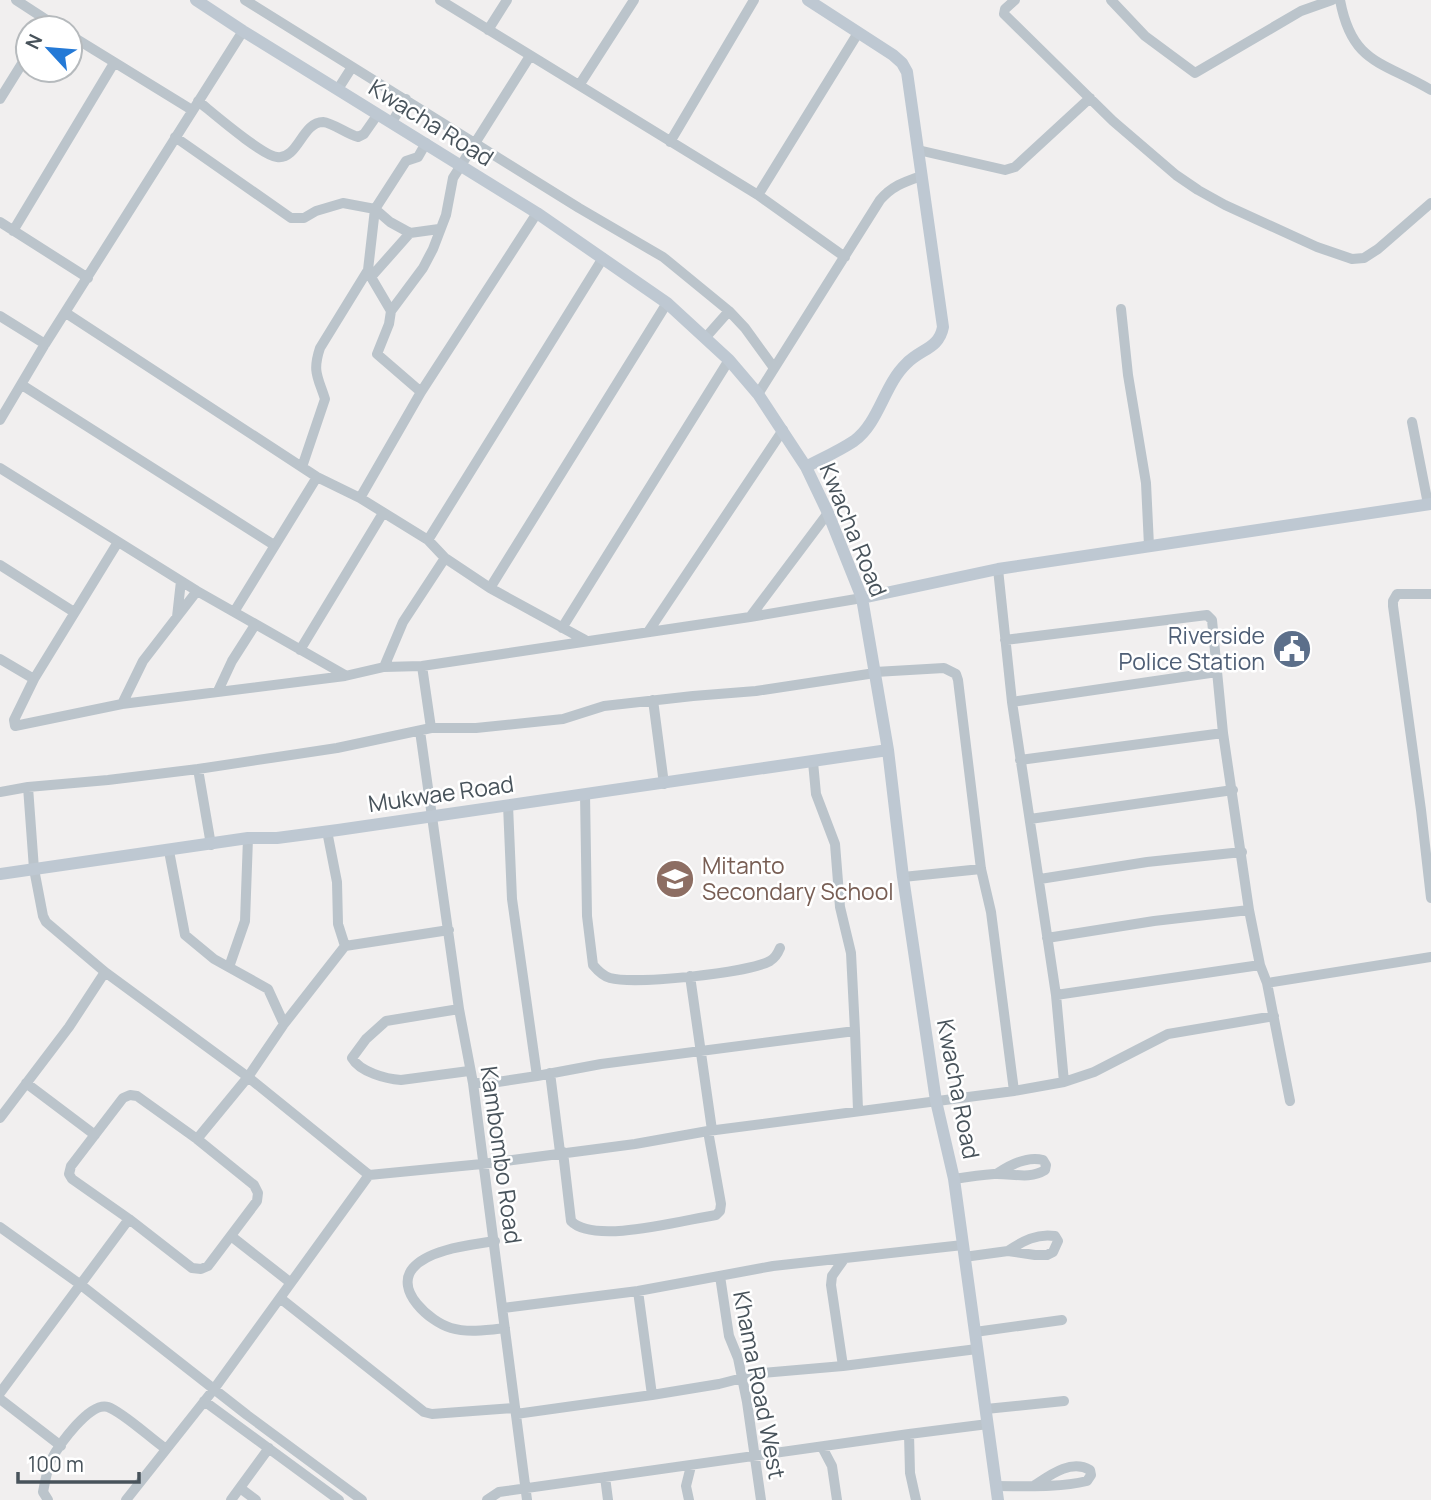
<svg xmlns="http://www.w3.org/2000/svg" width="1431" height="1500" font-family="Manrope,sans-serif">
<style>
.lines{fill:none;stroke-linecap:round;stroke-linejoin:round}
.street{stroke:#bbc4cb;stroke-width:10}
.secondary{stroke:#bec8d2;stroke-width:12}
.labels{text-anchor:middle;stroke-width:5;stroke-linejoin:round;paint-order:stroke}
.street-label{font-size:23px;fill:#48535b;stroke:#fff}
.service-label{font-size:23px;fill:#4e5e75;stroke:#fff;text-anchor:end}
.education-label{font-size:23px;fill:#785e54;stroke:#fff;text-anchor:start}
</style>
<rect width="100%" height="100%" fill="#f1efef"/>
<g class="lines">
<path class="street" d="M16,0L59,28
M245,0L579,208L663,257L729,311L745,328L774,368
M440,0L758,195L845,257
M1015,0L1005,9L1004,14L1113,121L1176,175L1198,190L1225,205L1317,247L1352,259L1364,258L1378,249L1431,203
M1111,0L1145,36L1195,73L1301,11L1332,0
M1340,0C1352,64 1382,61 1431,90
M488,30L507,0
M70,35L192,110
M580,84L634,0
M338,89L352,67
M0,99L28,54
M198,101C213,113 261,155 277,157C298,160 302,122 323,122C333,123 347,134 358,137L364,134L378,114
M392,122L406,99
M175,137L291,218H304L316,211L343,203L375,209L390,222L410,233L439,229
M670,142L754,0
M918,150L1005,170L1015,167L1090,98
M758,195L858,33
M0,222L88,278
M13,231L114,63
M410,233L371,277L391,311L389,324L377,354L421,392
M1121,309L1128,375L1146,483L1149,546
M391,311L423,268L433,249L446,215L453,178L530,56
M66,313L317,477L360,498L428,540L445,558L490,588L585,640
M0,316L45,344
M706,337L729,311
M22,385L274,545
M758,394L880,200C892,186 904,182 921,176
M0,420L45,344L243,31
M1412,422L1428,504
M302,467L325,399C318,377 312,372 320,348L368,270L375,209L406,161L418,157L426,143
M0,468L197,591L345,675
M360,498L421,392L537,213
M428,540L603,258
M118,542L34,679L14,720L15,726L122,704L345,676L384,667L422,666L750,617L862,598
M0,565L74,612
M998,569L1012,702L1056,995L1064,1082
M490,588L667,303
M1431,594H1397L1393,601V606L1421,810L1431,898
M234,612L317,477
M177,617L181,581
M750,617L828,513
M562,628L729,360
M648,632L783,430
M1005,640L1207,615L1212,620L1223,733L1249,910L1154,921L1047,938
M300,650L383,513
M0,659L34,679
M422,666L431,728
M384,667L403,622L445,558
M875,672L944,668L956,674L958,680L981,869L991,912L1014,1091
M218,691L232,661L255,625
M653,700L664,784
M1012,702L1217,672
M122,704L143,661L197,591
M420,731L459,1009L473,1083L527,1500
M1020,760L1223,733
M813,762L816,794L835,844L840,907L851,953L855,1031
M198,769L211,845
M28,787L34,869L43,916L46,922L105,972L248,1077L369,1175L482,1164L635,1144L708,1131L1014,1091L1064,1082L1094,1072L1168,1034L1274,1016
M0,792L28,787L108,780L198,769L337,748L431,728H476L563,719L604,706L693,696L756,691L875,673
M585,794L587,916L593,965C598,971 603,976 610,978C635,985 748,973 770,961C775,958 778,953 780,948
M1030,819L1233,790
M327,831L337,882L338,924L345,946
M169,851L185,935L214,959L268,989L284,1024
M903,877L981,869
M1040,879L1147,862L1242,852
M1249,910L1260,965L1267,983L1290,1101
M229,967L245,921L248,838
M690,976L712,1130
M1267,983L1431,957
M1056,995L1260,965
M459,1009L386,1021L366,1039L352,1058C360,1072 386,1079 401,1080L469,1071
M550,1073L560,1152
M537,1076L601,1064L855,1031L858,1110
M26,1083L95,1135
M473,1083H491L537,1076L512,899L508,805
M130,1095L137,1096L197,1139L254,1185L258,1193L257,1201L208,1266L201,1269L192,1268L129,1219L72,1179L69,1174L71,1166L123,1098Z
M0,1118L69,1027L105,972
M197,1139L248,1077L284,1024L345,946L449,930
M563,1152L571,1221C594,1245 683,1220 716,1215L720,1211L721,1204L708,1131
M954,1179C967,1177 981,1175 994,1174C1012,1173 1029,1180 1045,1170L1046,1165L1043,1160C1028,1156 1010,1165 998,1173
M0,1227L81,1285L247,1415L362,1500
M231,1236L291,1283
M495,1241C471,1245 429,1249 413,1268C394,1290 430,1322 451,1328C468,1333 488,1330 505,1328
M964,1257L1008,1251L1035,1255H1047L1053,1252L1058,1241L1055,1236C1037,1233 1023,1241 1008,1251
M720,1276L729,1336L738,1358L747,1402L761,1500
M638,1291L652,1395
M280,1298L424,1412L432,1414L515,1408
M503,1308L638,1291L773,1266L963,1245
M975,1332L1062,1320
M843,1366L831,1285L832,1276L844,1259
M0,1393L129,1219
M0,1399L61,1446
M204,1401L339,1500
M986,1409L1064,1401
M516,1414L652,1395L719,1384L762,1373L843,1366L977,1349
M909,1434L910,1473L916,1500
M822,1447L832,1466L837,1500
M605,1477L608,1500
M996,1486C1026,1486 1058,1488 1087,1481L1091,1475L1090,1470C1071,1459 1050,1475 1035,1485
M240,1488L256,1500
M48,1500L43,1492C45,1482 47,1470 51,1460C59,1445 90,1401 108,1407C124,1413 150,1438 166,1449
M126,1500L214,1389L369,1175
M231,1500L269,1448
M487,1500L499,1492L909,1434L988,1424
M689,1500L686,1486L691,1466"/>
<path class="secondary" d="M196,0L243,31L537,213L667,303L729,360L758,394L806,467L828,513L862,598L888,750L903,877L936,1101L954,1179L998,1500
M806,467C821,459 839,451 854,441C879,423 884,385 906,364C920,349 939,349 943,327L907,72L902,63L893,55L808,0
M862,598L998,569L1431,504
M0,874L248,838H277L338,830L888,750"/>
</g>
<defs>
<g id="civic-disc" transform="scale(2.0125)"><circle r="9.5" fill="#5c6f8a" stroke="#fff"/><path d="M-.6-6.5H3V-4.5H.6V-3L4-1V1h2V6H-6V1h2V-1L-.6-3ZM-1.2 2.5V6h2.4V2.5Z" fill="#fff"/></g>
<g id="school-disc" transform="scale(2.0125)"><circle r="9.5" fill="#8d6e63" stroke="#fff"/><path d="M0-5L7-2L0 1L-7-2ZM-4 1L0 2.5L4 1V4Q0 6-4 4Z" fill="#fff"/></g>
</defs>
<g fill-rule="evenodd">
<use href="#civic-disc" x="1292" y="649"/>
<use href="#school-disc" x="675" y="879"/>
</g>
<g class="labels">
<g class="street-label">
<text transform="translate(431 123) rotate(32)" y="8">Kwacha Road</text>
<text transform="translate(853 530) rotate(68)" y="8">Kwacha Road</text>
<text transform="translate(441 794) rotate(-8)" y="8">Mukwae Road</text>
<text transform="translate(958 1089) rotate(79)" y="8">Kwacha Road</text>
<text transform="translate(501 1155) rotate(82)" y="8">Kambombo Road</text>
<text transform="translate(759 1385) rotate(79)" y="8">Khama Road West</text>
</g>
<g class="service-label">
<text x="1265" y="644">Riverside<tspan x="1265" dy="26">Police Station</tspan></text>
</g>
<g class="education-label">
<text x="702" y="874">Mitanto<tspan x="702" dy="26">Secondary School</tspan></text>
</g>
</g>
<g transform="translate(49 49) rotate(296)"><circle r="33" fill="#ffffff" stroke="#b6babd" stroke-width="2"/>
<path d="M0-5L12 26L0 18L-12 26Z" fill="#2479d6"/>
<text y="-10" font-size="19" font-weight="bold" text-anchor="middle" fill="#48535b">N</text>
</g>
<path d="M18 1472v10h121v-10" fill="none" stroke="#48535b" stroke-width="3.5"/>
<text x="28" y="1472" font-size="21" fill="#48535b" stroke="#ffffff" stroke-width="5" paint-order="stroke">100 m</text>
</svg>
